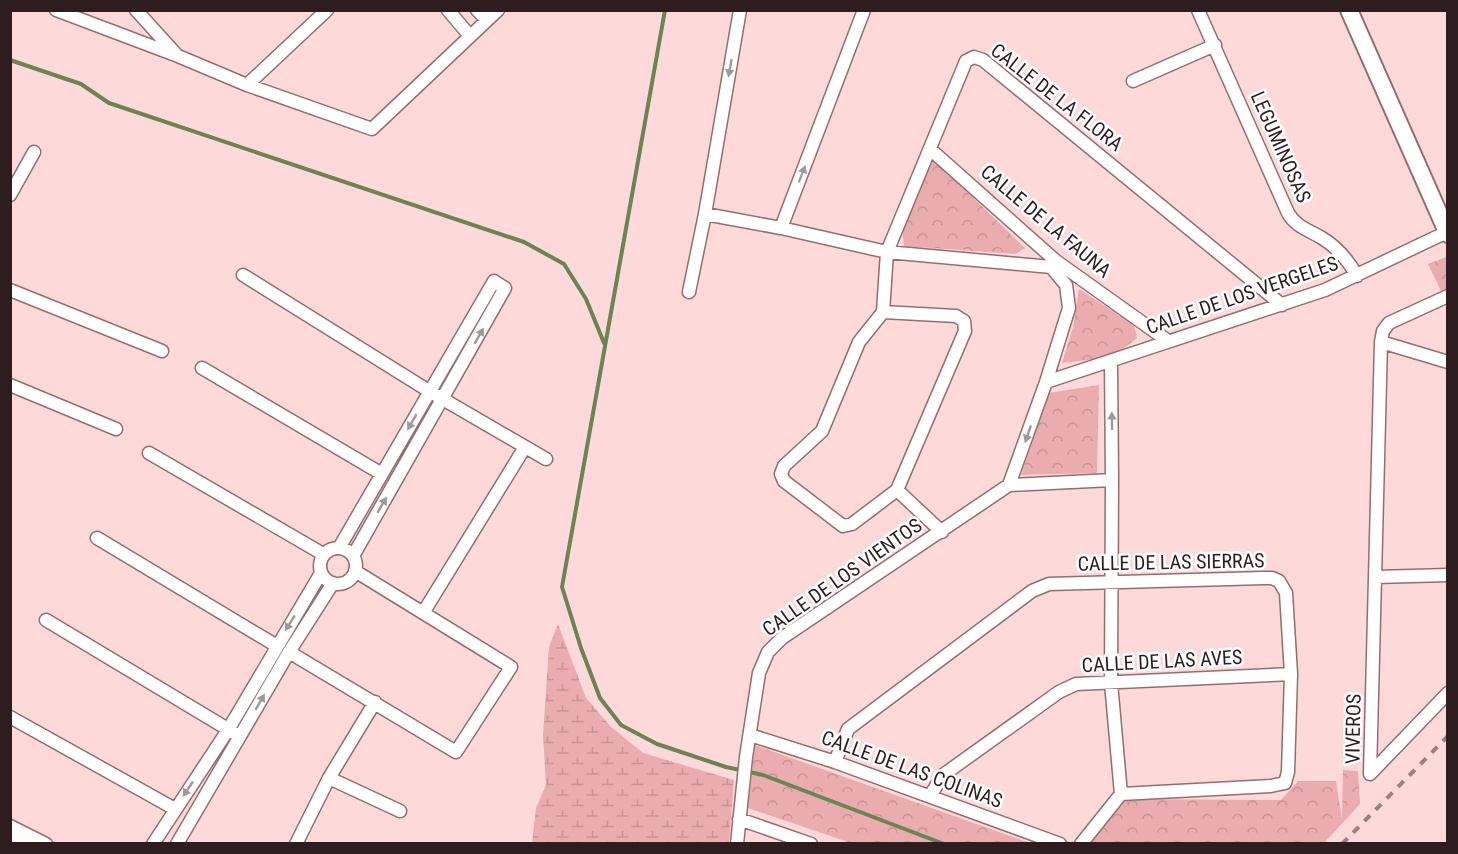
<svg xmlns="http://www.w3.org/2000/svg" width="1458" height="854" font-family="'Roboto Condensed',sans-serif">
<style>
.wetland{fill:url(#wetland-marsh)}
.park{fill:url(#park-crowns)}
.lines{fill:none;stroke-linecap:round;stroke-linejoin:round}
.stream{stroke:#688553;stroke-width:4}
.street-casing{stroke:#956d6f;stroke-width:15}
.secondary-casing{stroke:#956d6f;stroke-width:20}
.street{stroke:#fff;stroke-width:12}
.secondary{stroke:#fff;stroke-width:16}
.rail{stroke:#997f80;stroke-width:4;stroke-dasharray:8 8;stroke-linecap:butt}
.oneway{fill:#a0999a}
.labels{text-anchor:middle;stroke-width:5;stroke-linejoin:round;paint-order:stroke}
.street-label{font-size:20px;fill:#2d1d1e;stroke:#fff}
</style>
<defs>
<pattern id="wetland-marsh" width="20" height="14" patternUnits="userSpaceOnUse" patternTransform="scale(1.5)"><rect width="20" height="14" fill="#eaacaf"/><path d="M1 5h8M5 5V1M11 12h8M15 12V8" fill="none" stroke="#c99496"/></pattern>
<pattern id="park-crowns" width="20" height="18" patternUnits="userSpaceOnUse" patternTransform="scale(1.5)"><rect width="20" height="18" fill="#eaacaf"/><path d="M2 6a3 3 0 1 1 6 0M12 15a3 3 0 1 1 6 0" fill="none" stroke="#c99496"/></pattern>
</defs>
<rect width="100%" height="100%" fill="#fed9da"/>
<path class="wetland" d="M558,624L586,698L611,727L643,753L734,780L729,843H532L536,808L546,785L543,735L549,647Z"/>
<path class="park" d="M933,159L1025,248L1015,254L904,246L902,230Z
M1446,257L1447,290L1442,293L1428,264Z
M1079,289L1134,325L1137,338L1113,357L1062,363L1073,327Z
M1099,385L1097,473L1021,475L1049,393Z
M755,745L1030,843H851L748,808Z
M1343,770L1358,771L1360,804L1324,843L1089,844L1124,799L1281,800L1298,781H1336L1342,819Z"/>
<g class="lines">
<path class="stream" d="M665,10L562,587L581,648L600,698L621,725L657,744L726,767L763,775L944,844
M10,60L81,84L109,103L524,242L564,264L586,299L604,343"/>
<g class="street-casing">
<path id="street" d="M56,10L178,56L247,85L372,129L498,10
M136,10L175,53
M448,10L470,36
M477,10L487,20
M1198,10L1288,213C1296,227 1309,230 1322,238C1337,247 1348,260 1357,276
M1133,81L1215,45
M247,85L327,10
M930,149L1056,261L1168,341
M10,195L34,152
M705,214L781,228L887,252L1051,267
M781,228L864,10
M243,275L429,391L546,459
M10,290L162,351
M689,292L705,214L740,10
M883,312L956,316L964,321L965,331L897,490L852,524L843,526L784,481L781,474L784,466L822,431L859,342L883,312L887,252L966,61L974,57L983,60L1282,305
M1381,342L1448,362
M202,368L382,474
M1046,382L1325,290L1447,232
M10,385L116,429
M149,453L323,554
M1009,485L1046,382L1069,308L1066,285L1051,267
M897,490L942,532
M97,538L277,646
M320 566a18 18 0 1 1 36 0a18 18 0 1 1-36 0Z
M339,548L494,281L505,288L353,556
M1376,577L1448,575
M423,613L525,447
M46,620L236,734
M289,652L456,752L511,667L355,571
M10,717L175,809
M750,735L835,762L1060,844
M835,762L848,729L1032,591L1049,584L1264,578H1272L1279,581L1286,593L1291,674L1288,772L1285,783L1271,786L1121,794
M1370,774L1381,342L1383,331L1389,323L1448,296
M1370,774L1448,693
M329,778L400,811
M930,796L943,775L1059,692L1076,684L1291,674
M739,819L811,844
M10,826L46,844
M10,837L25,844
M153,844L228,730L321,573
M177,844L289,652L333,583
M296,844L329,778L375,702
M737,844L746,757L759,673L768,652L782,638L1009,485L1112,480
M1081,844L1121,794L1111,683L1112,480L1111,362"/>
</g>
<g class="secondary-casing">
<path id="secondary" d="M1349,10L1448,234"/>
</g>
<use href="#street" class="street"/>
<use href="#secondary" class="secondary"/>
<path class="rail" d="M1342,844L1448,736"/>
</g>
<defs><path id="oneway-solid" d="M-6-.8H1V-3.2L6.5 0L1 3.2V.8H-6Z" transform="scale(1.5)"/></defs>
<g class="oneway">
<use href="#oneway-solid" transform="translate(730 68) rotate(100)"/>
<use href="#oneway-solid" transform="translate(802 174) rotate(-69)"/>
<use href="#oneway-solid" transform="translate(479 336) rotate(-60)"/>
<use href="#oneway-solid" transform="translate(1112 421) rotate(-91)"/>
<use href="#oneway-solid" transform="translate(412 422) rotate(120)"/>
<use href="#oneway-solid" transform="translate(1028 434) rotate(109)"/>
<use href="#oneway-solid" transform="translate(382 505) rotate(-60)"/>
<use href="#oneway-solid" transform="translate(290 623) rotate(122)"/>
<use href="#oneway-solid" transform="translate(260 702) rotate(-60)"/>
<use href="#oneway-solid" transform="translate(188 789) rotate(124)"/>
</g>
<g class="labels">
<g class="street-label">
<text transform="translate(1057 97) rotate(38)" y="7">CALLE DE LA FLORA</text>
<text transform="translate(1281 147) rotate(66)" y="7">LEGUMINOSAS</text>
<text transform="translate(1046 221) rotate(40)" y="7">CALLE DE LA FAUNA</text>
<text transform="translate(1242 295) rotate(-19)" y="7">CALLE DE LOS VERGELES</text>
<text transform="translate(1171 562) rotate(-1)" y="7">CALLE DE LAS SIERRAS</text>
<text transform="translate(842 577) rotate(-35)" y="7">CALLE DE LOS VIENTOS</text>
<text transform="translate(1162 661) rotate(-3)" y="7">CALLE DE LAS AVES</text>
<text transform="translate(1353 729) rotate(-89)" y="7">VIVEROS</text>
<text transform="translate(912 769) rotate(20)" y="7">CALLE DE LAS COLINAS</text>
</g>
</g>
<rect width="1458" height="854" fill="none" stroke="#2d1d1e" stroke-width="24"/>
</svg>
